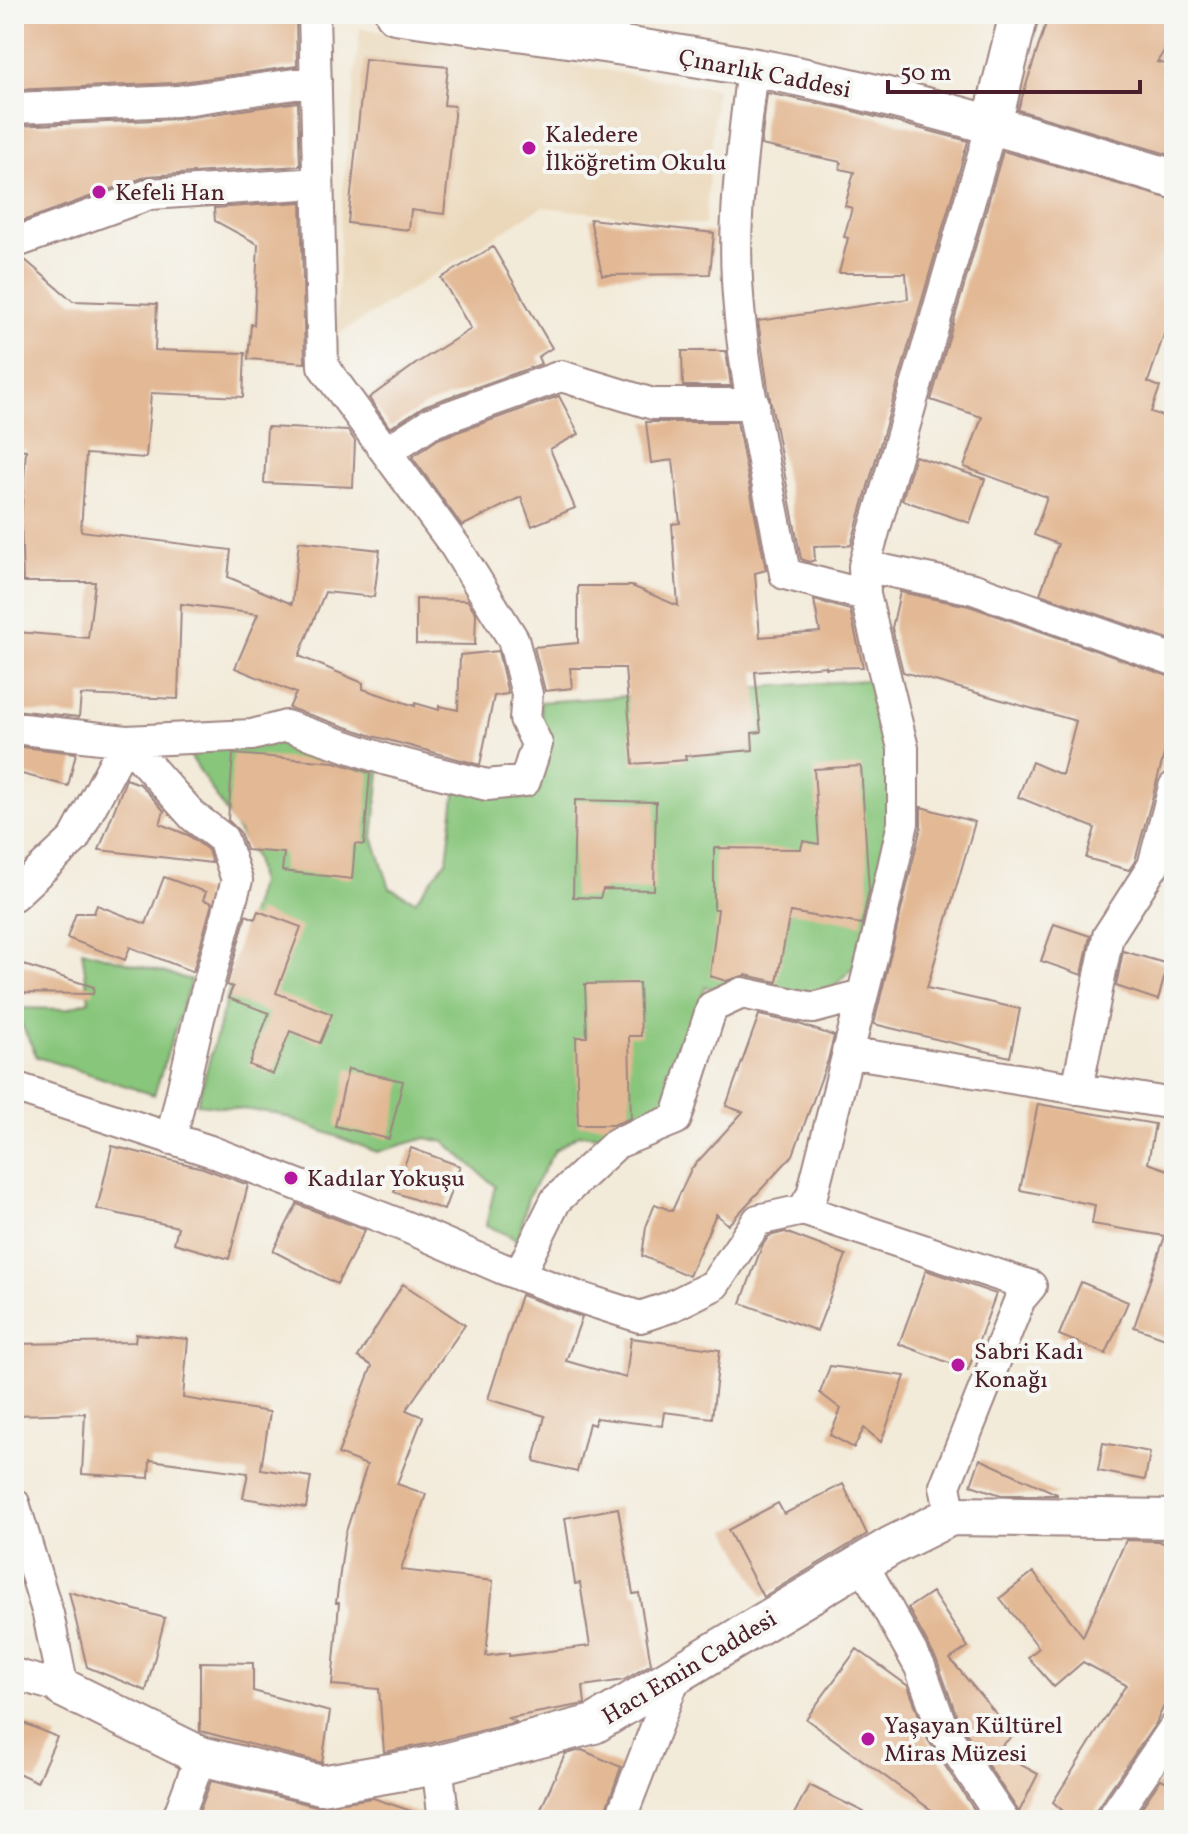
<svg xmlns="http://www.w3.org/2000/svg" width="1188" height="1834" font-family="Vollkorn,serif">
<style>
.built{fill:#ebd8ba}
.green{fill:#88c67c;stroke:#697254;stroke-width:2}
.building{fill:#e3b995}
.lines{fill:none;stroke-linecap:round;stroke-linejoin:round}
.minor-casing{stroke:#9e8582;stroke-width:34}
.tertiary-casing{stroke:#9e8582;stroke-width:42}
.minor{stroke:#fff;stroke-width:30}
.tertiary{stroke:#fff;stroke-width:38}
.poi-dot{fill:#b5179e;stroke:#f6f6f2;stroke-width:3}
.labels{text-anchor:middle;stroke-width:8;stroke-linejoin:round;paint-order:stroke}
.street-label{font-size:24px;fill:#4a1f2b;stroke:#f6f6f2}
.poi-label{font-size:24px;fill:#4a1f2b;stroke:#f6f6f2;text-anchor:start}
</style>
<rect width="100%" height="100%" fill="#f6f6f2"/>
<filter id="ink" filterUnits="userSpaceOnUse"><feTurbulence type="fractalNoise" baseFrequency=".0125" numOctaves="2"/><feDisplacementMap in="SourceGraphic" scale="16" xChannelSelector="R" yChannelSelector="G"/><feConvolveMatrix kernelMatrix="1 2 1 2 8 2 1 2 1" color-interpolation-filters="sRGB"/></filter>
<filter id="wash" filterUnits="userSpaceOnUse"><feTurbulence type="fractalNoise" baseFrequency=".006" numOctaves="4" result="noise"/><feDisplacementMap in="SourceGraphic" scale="32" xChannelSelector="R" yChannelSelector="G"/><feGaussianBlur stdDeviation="1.8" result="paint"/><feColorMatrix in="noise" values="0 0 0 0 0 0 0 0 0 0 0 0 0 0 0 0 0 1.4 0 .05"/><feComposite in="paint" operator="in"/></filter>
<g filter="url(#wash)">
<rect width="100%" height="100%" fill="#f3ebda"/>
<path class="built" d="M360,28L716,89L705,225L542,207L336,336L341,211Z"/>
<path class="green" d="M881,679L896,749L891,842L854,966L831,990L808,999L705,987L669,1113L610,1137L580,1134L555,1150L528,1197L518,1240L486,1225L495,1186L445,1142L426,1138L377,1152L275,1113L197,1104L259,883L255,858L188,752L282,738L381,763L373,837L390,888L415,901L447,860L456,787L523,799L547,762L540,702Z
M82,950L191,980L154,1095L37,1057L14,1008L66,1009L89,1001Z"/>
<g id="blocks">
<path class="building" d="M14,14L296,15L297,66L175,83L14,90Z
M1049,14H1174V35L1157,62L1174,66V156L1018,110Z
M365,59L448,67L444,105L455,106L444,214L411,210L409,230L348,223Z
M767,93L841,108L968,141L851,545L814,546L815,560L809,562L801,559L768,388L758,321L908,299L906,273H839L848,238L844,237L852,208L845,206L854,172L840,169L841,162L761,145Z
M298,102L300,166L148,176L14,224V126L178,119Z
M1003,151L1174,200V304L1148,382L1160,387L1151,412L1174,420V641L1040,594L1058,544L1034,535L1047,497L964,467L982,417L931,400Z
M301,202L305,363L248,359L251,324L254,325L258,244L215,221L214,208Z
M590,219L714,233L710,274L602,275Z
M493,247L552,348L538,357L541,364L424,406L390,428L369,398L417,363L471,329L441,278Z
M24,259L73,301L157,304L155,350L245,353L243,397L151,393L146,458L86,454L81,531L231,550L228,577L292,604L299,541L380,550L374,597L325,592L299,656L363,683V689L415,706V703L439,710V706L458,710L460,655L498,651L508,694L494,696L480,765L373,736L289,708L296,693L235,668L258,614L181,604L178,699L81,695L79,717L14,710L17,632L88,638L95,582H23L21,521L26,450L14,449V261Z
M682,351H726L731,386H683Z
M559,396L579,434L550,449L575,508L532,526L521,497L462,526L412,457L438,439Z
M646,422H737L766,570L755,573L760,637L820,632L814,600L850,610L863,667L826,668V666L755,672L761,732L752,733L753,750L685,756L686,760L633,764L625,668H570L572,688L545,691L534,647L578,643V586H632L678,606L672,524L680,523L673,460L651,463Z
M267,427L348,431L355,441L353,487L264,483Z
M915,456L985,479L970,523L902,500Z
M900,592L969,606L1174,678V718L1135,861L1129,870L1086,858L1095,828L1018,797L1032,762L1062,775L1076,721L903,672L892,628Z
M416,599L467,600L476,613L475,645L416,644Z
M14,746L76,753L68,786L14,772Z
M233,754L335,762L370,773L364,845L355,844L352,879L282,871L284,853L246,850L240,832L228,820Z
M861,766L869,890L862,924L790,912L777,982L746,975L726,981L710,976L718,909H714V848L801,849L803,841L819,844L814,769Z
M126,779L140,784L164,811L160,824L188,835L208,850L212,863L99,850Z
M575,800L656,802L654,890L603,889L600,898L573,897Z
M921,807L975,822L927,988L1020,1009L1010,1057L874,1024L921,827Z
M164,877L206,892L203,900L212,903L193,972L130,947L125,960L67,938L76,913H94L97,905L146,924Z
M258,911L301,927L276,993L332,1014L320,1043L290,1031L273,1074L249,1065L269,1013L228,998L233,987L227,985L246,915L255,919Z
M1054,924L1090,936L1082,975L1041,961Z
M1123,951L1168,964L1158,1000L1116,986Z
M14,962L94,987L93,994L14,993Z
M639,983L641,1036H629L631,1118L613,1125H578L576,1037H587L585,984Z
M759,1015L796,1023L834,1036L828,1060L793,1155L728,1225L716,1214L689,1276L642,1256L646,1227L655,1204L672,1211L691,1169L743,1112L726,1106Z
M348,1069L403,1081L389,1139L335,1126Z
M1038,1104L1155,1124L1148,1163L1174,1172V1341L1134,1327L1165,1236L1092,1224L1095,1205L1020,1190Z
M112,1146L203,1168L248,1185L229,1259L174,1243L178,1227L97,1209Z
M411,1148L460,1166L444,1210L394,1192Z
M297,1204L365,1230L337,1284L273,1251Z
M785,1232L846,1255L817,1331L741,1303L762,1246L769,1236Z
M926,1270L996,1294L968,1370L899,1344Z
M1081,1282L1128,1302L1106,1354L1059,1335Z
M403,1284L465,1325L406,1410L423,1417L397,1484L426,1494L401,1570L493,1581L486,1656L509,1653V1656L590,1646L580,1583L575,1584L565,1518L618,1508L633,1594L639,1593L651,1664L624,1680L583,1686L585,1704L508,1718L516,1722L432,1743L384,1752L379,1689L332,1685L339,1603H336L345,1535L367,1465L338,1454L372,1366L358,1357Z
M521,1295L582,1317L566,1361L626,1378L631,1338L720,1350L712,1418L664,1412L662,1426L596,1418L594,1425L589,1423L577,1472L534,1461L545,1416L488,1399Z
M136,1334L188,1339L183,1398L270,1412L261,1469L311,1477L306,1508L243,1498L248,1473L150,1460L149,1478L82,1474L85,1413L14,1415V1344L135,1342Z
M830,1366L905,1376L881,1442L864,1428L854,1448L830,1435L841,1409L820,1393Z
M1103,1443L1150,1452L1145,1480L1098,1471Z
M980,1459L1057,1494V1495H1001L971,1485Z
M843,1484L867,1534L763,1597L728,1530L778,1503L784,1514Z
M1126,1540L1159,1541L1174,1548V1684L1156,1723L1096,1810L1093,1820H1073L1053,1802L1126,1685L1083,1662L1054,1687L1028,1657L1039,1648L1000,1598L1033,1572L1083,1636Z
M69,1592L165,1618L146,1691L87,1667Z
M932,1592L968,1647L950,1659L1014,1735L995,1751L1038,1774L1019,1812L959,1722L937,1661L908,1608Z
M857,1649L908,1686L928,1740L981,1820H945L806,1719Z
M200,1662L253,1663V1691L330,1712L322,1763L200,1731Z
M14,1719L57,1737L37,1782L14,1771Z
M582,1750L621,1767L602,1820H536L565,1754Z
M1161,1779L1174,1785V1820H1133Z
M211,1781L316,1806L373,1798L423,1815V1820H196Z
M809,1785L880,1820H791Z"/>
</g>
</g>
<g filter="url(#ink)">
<use href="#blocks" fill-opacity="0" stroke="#9e8582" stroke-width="2"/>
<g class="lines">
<g class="minor-casing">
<path id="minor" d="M752,68C744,139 733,209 737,280C742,377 768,479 785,574L865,595
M14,108L177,101L316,81
M14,243L150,194L318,183
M386,452L430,423L561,376L653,404H754
M864,566L974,589L1174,660
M14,728L126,741L252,735L286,726L387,760L487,785L525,781L537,744L525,719L527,694L513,639L455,546L323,366L314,14
M14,895L74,839L126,741L193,816L223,839L237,880L199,1018L171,1139
M847,1052L1174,1104
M14,1087L210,1151L404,1226L501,1268L578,1297L640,1317L670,1307L714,1285L758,1220L803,1210L812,1195L876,942L903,823V748L865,595L864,566L992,124
M1077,1089L1108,936L1153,866L1174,787
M803,1210L1031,1286L1020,1299L945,1486L951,1516
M519,1275L556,1200L617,1143L676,1119L712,1007L742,993L813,1008L862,995
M14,1503L48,1614L63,1688L14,1674
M862,1563L920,1667L943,1730L1003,1820
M437,1765L444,1820
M177,1820L201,1756
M620,1820L676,1675
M1111,1820L1174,1728"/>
</g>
<g class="tertiary-casing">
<path id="tertiary" d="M395,14C545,36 698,52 846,87C957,113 1065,146 1174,179
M992,124L1019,14
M63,1688L201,1756L321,1785L437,1765L594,1724L891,1546L951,1516L1174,1519"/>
</g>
<use href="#minor" class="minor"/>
<use href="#tertiary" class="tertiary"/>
</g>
</g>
<g class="poi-dot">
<circle cx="529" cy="148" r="8"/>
<circle cx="99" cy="192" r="8"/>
<circle cx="291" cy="1178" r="8"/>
<circle cx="958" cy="1365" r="8"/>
<circle cx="868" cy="1739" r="8"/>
</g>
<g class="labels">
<g class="street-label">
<text transform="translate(765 73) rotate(11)" y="8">Çınarlık Caddesi</text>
<text transform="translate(689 1667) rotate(-31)" y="8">Hacı Emin Caddesi</text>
</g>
<g class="poi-label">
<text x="545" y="142">Kaledere<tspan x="545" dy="28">İlköğretim Okulu</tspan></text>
<text x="115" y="200">Kefeli Han</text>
<text x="307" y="1186">Kadılar Yokuşu</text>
<text x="974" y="1359">Sabri Kadı<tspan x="974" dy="28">Konağı</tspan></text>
<text x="884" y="1733">Yaşayan Kültürel<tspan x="884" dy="28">Miras Müzesi</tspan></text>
</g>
</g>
<rect width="1188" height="1834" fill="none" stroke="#f6f6f2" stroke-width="48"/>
<path d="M888 80v12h252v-12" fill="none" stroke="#4a1f2b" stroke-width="4"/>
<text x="900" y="80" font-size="24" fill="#4a1f2b" stroke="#f6f6f2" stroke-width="6" paint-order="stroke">50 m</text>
</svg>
